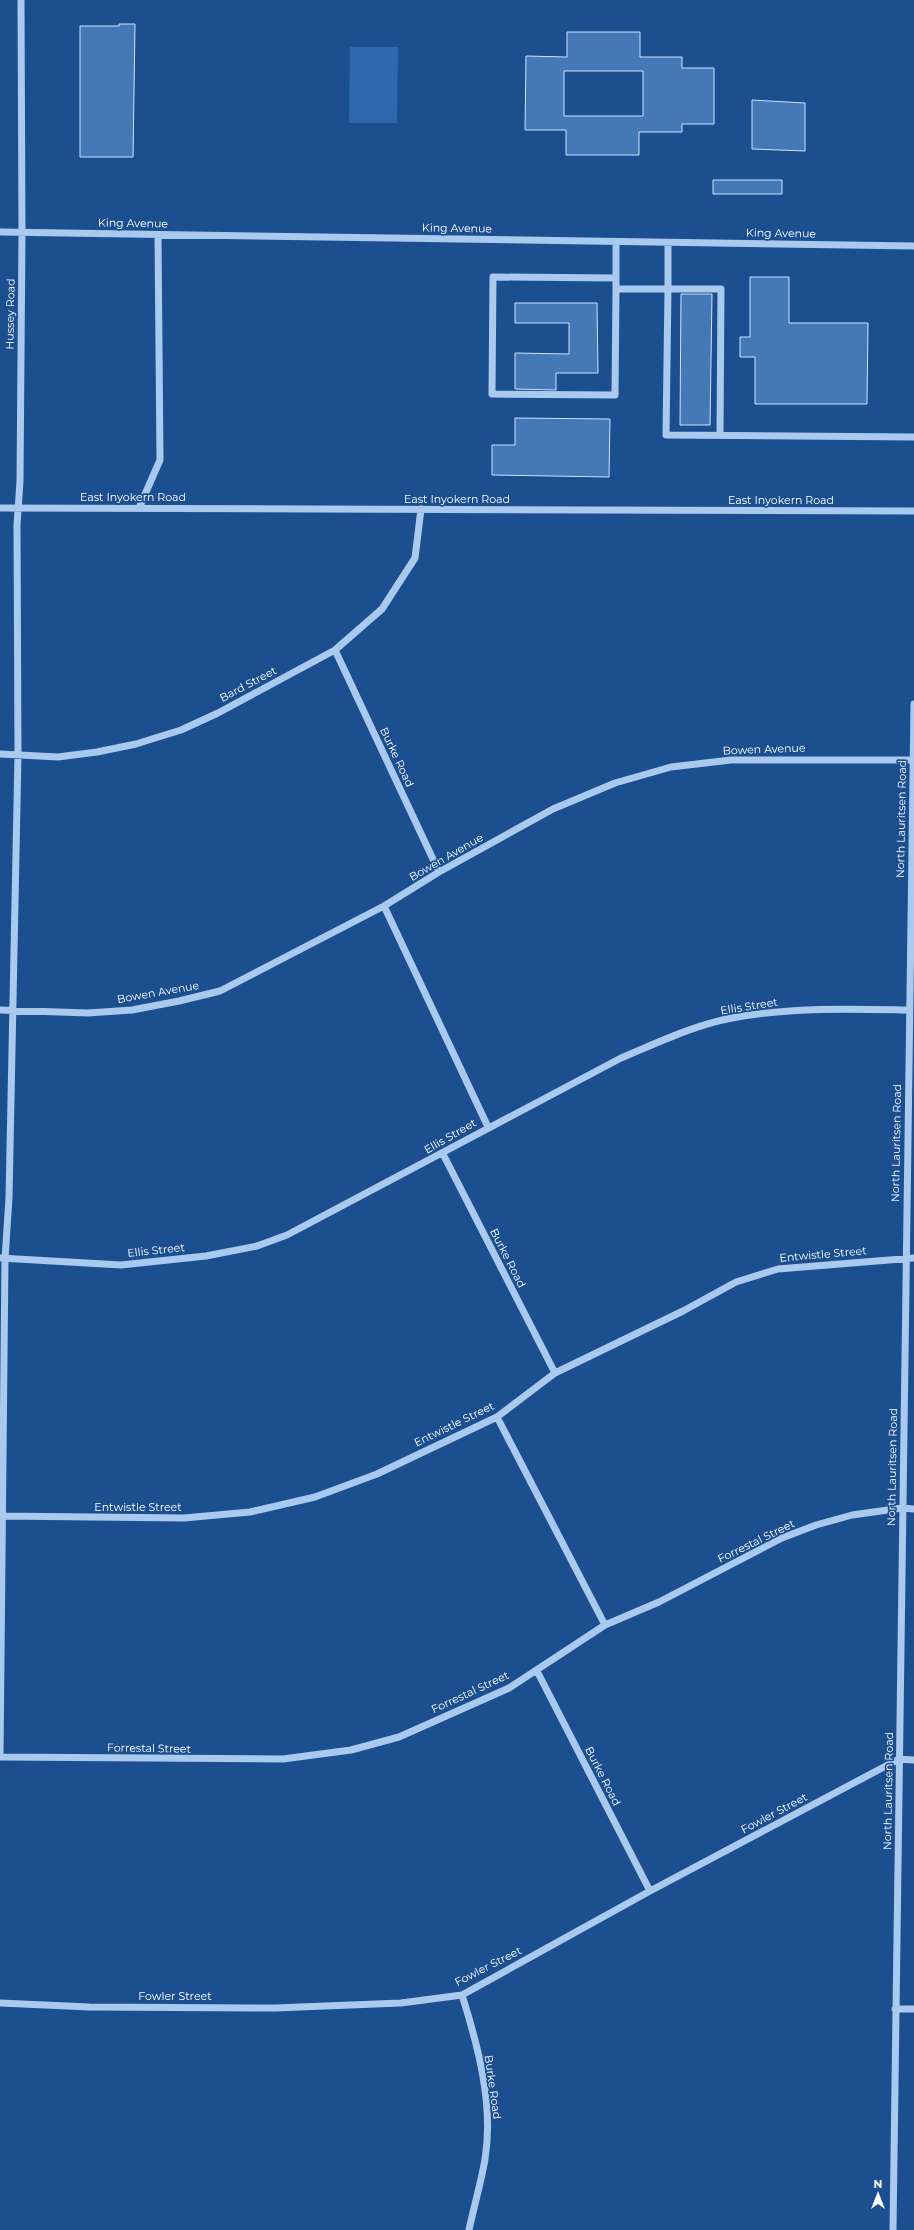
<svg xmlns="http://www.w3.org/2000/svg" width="914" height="2230" font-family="Montserrat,sans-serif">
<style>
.green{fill:#2e69ad}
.building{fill:#4478b7;stroke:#cfe3fa;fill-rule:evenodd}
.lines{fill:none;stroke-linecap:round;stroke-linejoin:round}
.minor{stroke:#a9c9ee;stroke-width:7}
.labels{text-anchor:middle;stroke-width:3.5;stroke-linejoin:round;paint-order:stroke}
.street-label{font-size:11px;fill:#fff;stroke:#1b4f8f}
</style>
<rect width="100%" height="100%" fill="#1b4f8f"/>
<path class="green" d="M350,47H398L397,123H349Z"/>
<path class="building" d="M119,24H135L133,157H80V26H119Z
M567,32H640V57H682V68H714V124H682V132H639V155H566V130H525L526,56L567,57ZM564,71H643V116H564Z
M752,100L805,103V151L752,149Z
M713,180H782V194H713Z
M750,277H789V323H868L867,404H755V357H740V337H750Z
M681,294H712L710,425H680Z
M515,303H597L598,373H556V390L515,389V353L569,354V323H515Z
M515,418L610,419L609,477L492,475V445H515Z"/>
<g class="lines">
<path class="minor" d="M0,232L914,246
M668,243V289H721L720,435
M615,278L493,277L492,394L615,395L616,289H668L666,435L914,437
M616,289V242
M0,508L914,511
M139,508L160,460L158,235
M335,650L439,872
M0,754L58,757L97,752L136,744L181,730L218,713L335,650L382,609L415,558L421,509
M384,906L488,1127
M0,1010L88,1013L132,1010L179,1001L220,991L384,906L439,872L553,809L615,783L671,767L731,760H914
M443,1154L555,1373
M0,1258L121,1265L206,1256L257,1246L287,1235L621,1058C657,1043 694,1025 732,1018C790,1007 850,1009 908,1010
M497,1417L605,1625
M0,1516L184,1518L250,1512L315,1497L377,1474L497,1417L555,1373L683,1311L736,1282L778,1269L914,1258
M537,1671L650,1891
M0,1757L5,1259L9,1198L18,755L17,525L20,481L22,233L21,0
M0,1757L283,1759L351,1750L399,1737L509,1688L605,1625L659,1602L782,1538L816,1525L852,1515L902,1508L914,1509
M462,1995C478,2046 494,2105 485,2159C481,2183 474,2206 469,2230
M0,2003L89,2007L275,2008L401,2003L462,1995L650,1891L899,1759L914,1760
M895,2009H914
M893,2230L914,704"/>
</g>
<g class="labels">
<g class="street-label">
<text transform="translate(133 223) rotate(1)" y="4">King Avenue</text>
<text transform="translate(457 228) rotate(1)" y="4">King Avenue</text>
<text transform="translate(781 233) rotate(1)" y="4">King Avenue</text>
<text transform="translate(10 314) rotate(-89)" y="4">Hussey Road</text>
<text x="133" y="501">East Inyokern Road</text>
<text x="457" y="503">East Inyokern Road</text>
<text x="781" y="504">East Inyokern Road</text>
<text transform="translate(248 684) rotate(-28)" y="4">Bard Street</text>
<text transform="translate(764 749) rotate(-2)" y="4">Bowen Avenue</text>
<text transform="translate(397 757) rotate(65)" y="4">Burke Road</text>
<text transform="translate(901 819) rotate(-89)" y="4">North Lauritsen Road</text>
<text transform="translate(446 857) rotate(-30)" y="4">Bowen Avenue</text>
<text transform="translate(158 992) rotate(-10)" y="4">Bowen Avenue</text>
<text transform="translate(749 1006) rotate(-9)" y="4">Ellis Street</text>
<text transform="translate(450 1136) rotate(-30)" y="4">Ellis Street</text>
<text transform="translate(896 1143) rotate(-89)" y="4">North Lauritsen Road</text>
<text transform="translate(156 1250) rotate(-6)" y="4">Ellis Street</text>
<text transform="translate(823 1254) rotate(-5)" y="4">Entwistle Street</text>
<text transform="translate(508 1258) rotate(63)" y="4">Burke Road</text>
<text transform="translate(454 1424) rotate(-26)" y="4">Entwistle Street</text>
<text transform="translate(892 1467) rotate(-89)" y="4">North Lauritsen Road</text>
<text x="138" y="1511">Entwistle Street</text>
<text transform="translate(756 1541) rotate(-26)" y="4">Forrestal Street</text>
<text transform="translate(470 1692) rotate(-25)" y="4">Forrestal Street</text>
<text transform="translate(149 1748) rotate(1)" y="4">Forrestal Street</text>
<text transform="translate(603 1776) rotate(63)" y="4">Burke Road</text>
<text transform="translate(888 1791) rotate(-89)" y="4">North Lauritsen Road</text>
<text transform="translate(774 1813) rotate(-28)" y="4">Fowler Street</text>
<text transform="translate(488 1966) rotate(-27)" y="4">Fowler Street</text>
<text x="175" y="2000">Fowler Street</text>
<text transform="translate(493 2087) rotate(82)" y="4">Burke Road</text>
</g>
</g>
<g transform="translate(878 2194)" stroke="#1b4f8f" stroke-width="3" paint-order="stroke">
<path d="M0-3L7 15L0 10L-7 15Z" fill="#ffffff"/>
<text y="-6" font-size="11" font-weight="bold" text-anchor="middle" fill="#ffffff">N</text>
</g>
</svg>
